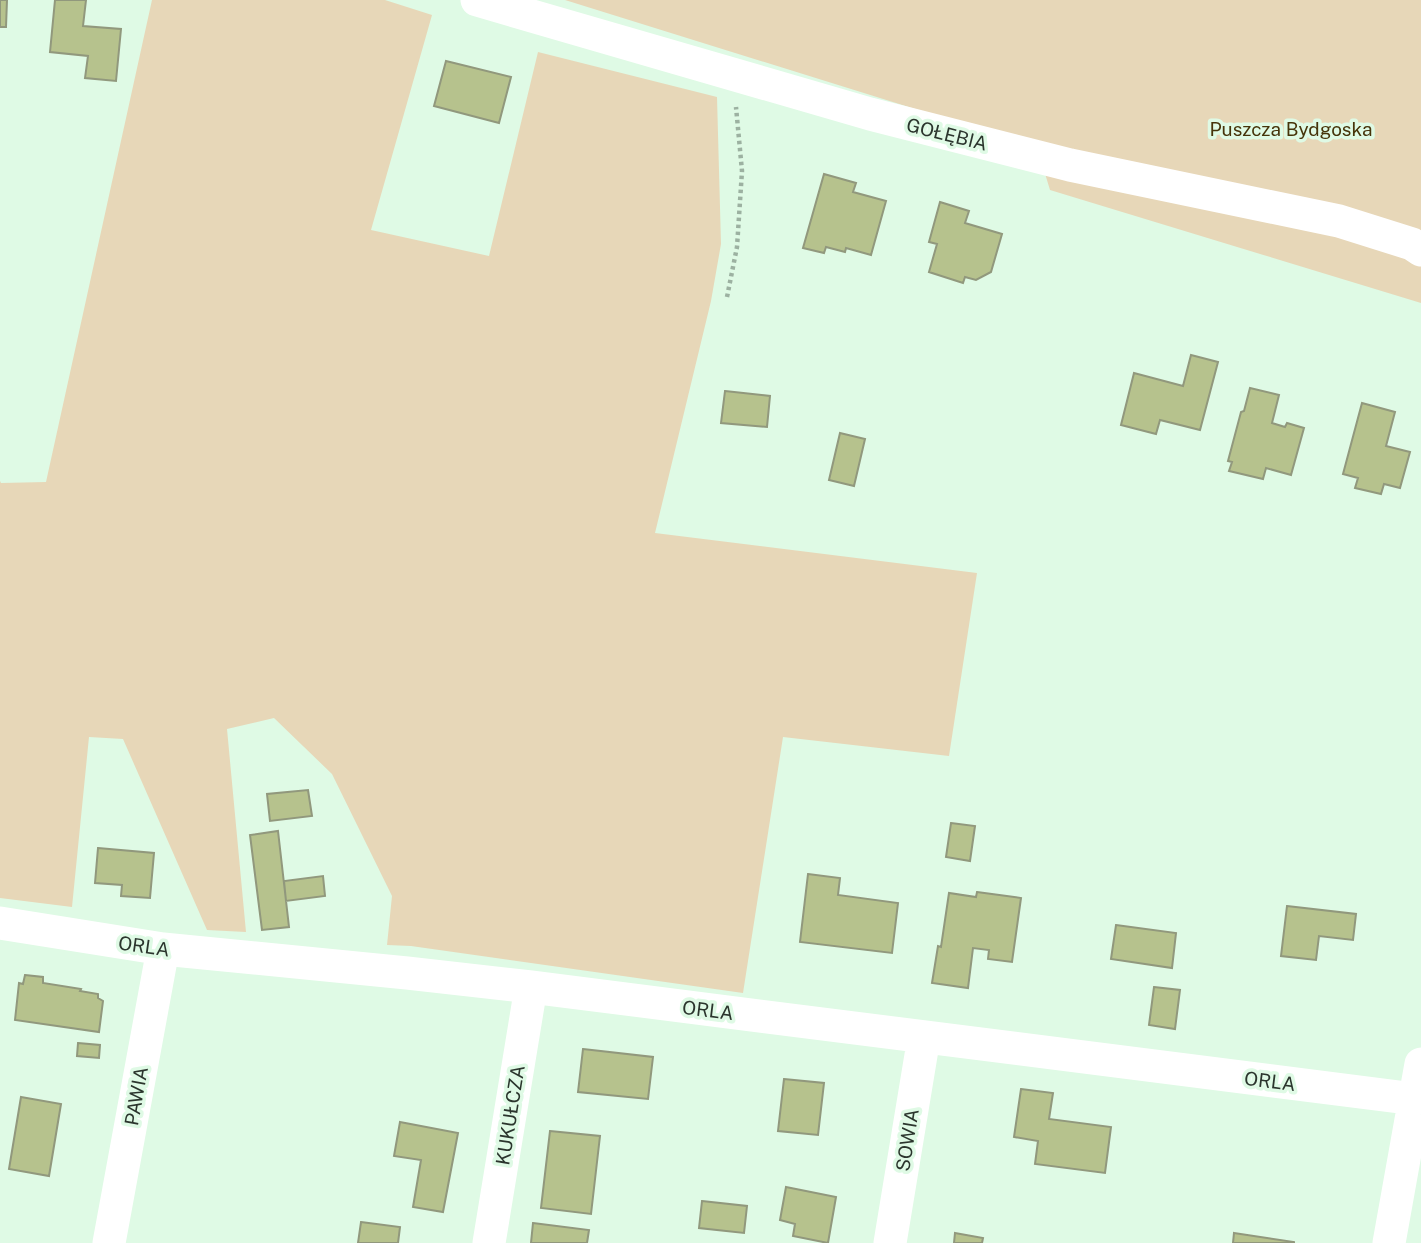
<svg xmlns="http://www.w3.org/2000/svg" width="1421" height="1243" font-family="'Public Sans',sans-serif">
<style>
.green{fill:#e7d7b8}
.building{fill:#b6c28d;stroke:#91987d;stroke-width:2}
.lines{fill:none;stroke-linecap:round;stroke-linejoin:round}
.path{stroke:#9cb1a1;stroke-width:4.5;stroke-dasharray:3.5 3.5;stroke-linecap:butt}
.minor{stroke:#fff;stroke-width:33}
.labels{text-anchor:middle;stroke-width:7;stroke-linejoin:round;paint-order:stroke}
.park-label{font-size:19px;fill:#46340a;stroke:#dffae5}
.street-label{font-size:19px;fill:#2b352d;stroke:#dffae5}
</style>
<rect width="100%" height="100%" fill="#dffae5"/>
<path class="green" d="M152,0H385L432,15L371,230L489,256L538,52L717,97L721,244L711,301L655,533L977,573L949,756L783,737L743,993L411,946L387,945L392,896L332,774L274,718L227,729L246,932L207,930L123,739L89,737L72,907L0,898V481L1,483L46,482Z
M565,0H1421V303L1050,190L1037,147Z"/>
<path class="building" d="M0,0H7L6,27H0Z
M55,0H86L83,26L121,29L116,81L85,78L88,56L50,52Z
M446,61L511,77L499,123L434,106Z
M824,174L856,183L853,192L886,201L871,255L846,248L845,252L826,247L824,253L803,248Z
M940,202L969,211L965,223L1002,234L991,272L976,280L965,277L963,283L929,272L937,244L929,242Z
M1191,355L1218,362L1200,430L1160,420L1156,434L1121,425L1134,373L1183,386Z
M1250,388L1279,395L1272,423L1285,427L1287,423L1304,428L1291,475L1266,468L1263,479L1229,471L1232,462L1228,461L1241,412L1244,411Z
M725,391L770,396L767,427L721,423Z
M1362,403L1395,412L1386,446L1410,452L1400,488L1384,484L1381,494L1355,488L1358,478L1343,474Z
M840,433L865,439L854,486L829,480Z
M308,790L312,816L270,821L267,794Z
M951,823L975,826L970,861L946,857Z
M278,831L289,927L262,930L250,835Z
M98,848L154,853L150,898L121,896L122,885L95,883Z
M808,874L840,878L838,895L898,903L892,953L800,942Z
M323,876L325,896L286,901L284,881Z
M977,892L1021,898L1012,962L988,959L989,950L973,948L968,988L932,983L938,946L941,947L949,893L976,897Z
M1287,906L1356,914L1353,940L1319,936L1316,960L1281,956Z
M1116,925L1176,933L1172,968L1111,959Z
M25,975L43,977V983L81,989L80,991L98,994V998L103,1001L99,1032L15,1020L19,983L23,984Z
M1154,987L1180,990L1175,1029L1149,1025Z
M78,1043L100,1045L99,1058L77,1056Z
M583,1049L653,1057L648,1099L578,1092Z
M784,1079L824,1083L818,1135L778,1131Z
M1021,1089L1053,1093L1049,1119L1111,1127L1105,1173L1035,1164L1038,1141L1014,1137Z
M21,1097L61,1104L49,1176L9,1169Z
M400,1122L458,1133L443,1212L413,1207L421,1160L394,1156Z
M550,1131L600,1136L591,1214L541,1208Z
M786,1187L836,1197L828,1243L793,1236L795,1224L780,1220Z
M702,1201L747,1206L744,1233L699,1228Z
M361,1222L400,1227L398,1243H358Z
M533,1223L589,1230L587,1243H531Z
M955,1233L983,1238L982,1243H954Z
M1234,1233L1294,1242V1243H1233Z"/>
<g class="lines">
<path class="path" d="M727,297L737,247L742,171L736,107"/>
<path class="minor" d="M477,0L870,114L1070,165L1339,221L1412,244L1421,250
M0,923L163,949L407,973L531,987L1415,1099
M109,1243L163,949
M489,1243L531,987
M890,1243L924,1037
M1389,1243L1421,1064"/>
</g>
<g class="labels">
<g class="park-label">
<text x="1291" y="136">Puszcza Bydgoska</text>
</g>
<g class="street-label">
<text transform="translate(947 134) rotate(14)" y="7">GOŁĘBIA</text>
<text transform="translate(144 946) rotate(8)" y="7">ORLA</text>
<text transform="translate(708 1010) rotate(7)" y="7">ORLA</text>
<text transform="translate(1270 1081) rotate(7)" y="7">ORLA</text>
<text transform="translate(136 1096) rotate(-80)" y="7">PAWIA</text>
<text transform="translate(510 1115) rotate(-81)" y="7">KUKUŁCZA</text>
<text transform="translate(907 1140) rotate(-81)" y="7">SOWIA</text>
</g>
</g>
</svg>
